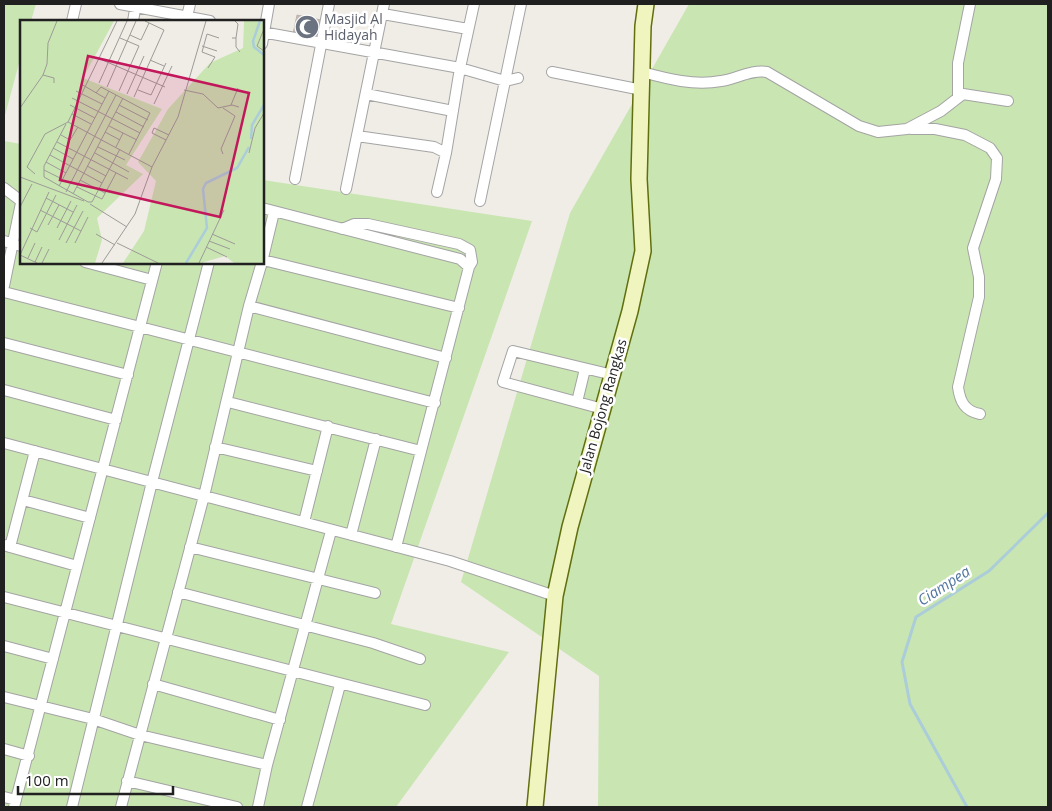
<svg xmlns="http://www.w3.org/2000/svg" width="1052" height="811" font-family="'Open Sans',sans-serif">
<style>
.grass{fill:#c9e5b2}
.lines{fill:none;stroke-linecap:round;stroke-linejoin:round}
.stream{stroke:#abcdd9;stroke-width:3}
.building{fill:#c0b9b4;stroke:#c0b5ab}
.street-casing{stroke:#a4a4a4;stroke-width:12}
.secondary-casing{stroke:#616f0e;stroke-width:18}
.street{stroke:#fff;stroke-width:10}
.secondary{stroke:#f0f5c0;stroke-width:15}
.labels{text-anchor:middle;stroke-width:5;stroke-linejoin:round;paint-order:stroke}
.worship-label{font-size:14px;fill:#5b616d;stroke:#fff;text-anchor:start}
.street-label{font-size:14px;fill:#202020;stroke:#fff}
.water-label{font-size:15px;font-style:italic;fill:#5176a0;stroke:#fff}
.inset-river{fill:none;stroke:#abcdd9;stroke-width:2.5}
.inset-road{fill:none;stroke:#9d9b97;stroke-width:1}
.view{fill:#c2185b;fill-opacity:0.15;stroke:#c2185b;stroke-width:2.5}
.inset-edge{fill:none;stroke:#202020;stroke-width:2.5}
</style>
<rect width="100%" height="100%" fill="#f0ede7"/>
<path class="grass" d="M4,4H36L31,21H21V56L4,119Z
M689,4H1048V807H598L599,676L461,582L570,213Z
M4,141L21,144V262H262L263,180L532,221L391,624L509,652L396,807H4Z"/>
<g class="lines">
<path class="stream" d="M967,807L910,704L902,662L916,617L989,571L1048,513"/>
</g>
<path class="building" d="M297,15L321,20L318,39L293,34Z"/>
<g class="lines">
<g class="street-casing">
<path id="street" d="M120,4L210,21
M383,14L468,29
M72,21L76,4
M133,21L136,4
M186,21L190,4
M262,32L460,68L505,81L518,78
M262,44L269,4
M552,72L642,90
M642,72C668,79 694,86 721,81C736,79 752,69 767,72L859,126L878,132L907,129L941,111L963,94L1008,101
M366,94L453,111
M958,97V63L970,4
M911,129H935L965,135L990,148L997,158L996,179L973,248L979,277V297L958,387C960,402 965,411 980,414
M357,136L434,147L446,153L460,68L474,4
M295,179L329,4
M4,188L21,201
M346,189L384,4
M437,192L446,153
M480,201L521,4
M262,208L460,259L469,267L396,547
M342,229L354,224H368L459,244L470,250L472,262L469,267
M4,241L21,246
M263,260L459,308
M85,262L152,280
M262,262L274,212
M4,286L21,203
M4,292L435,403
M249,306L446,358
M4,343L128,375
M4,390L116,420
M228,402L421,451
M577,402L585,369
M603,409L503,382L513,351L613,375
M4,443L450,561L555,596
M215,447L317,471
M23,500L90,518
M304,522L328,426
M351,535L376,439
M4,545L10,547L35,451
M10,547L77,566
M190,547L375,593
M178,592L373,643L420,659
M4,597L425,705
M4,646L53,659
M153,684L280,720
M4,697L93,719L140,735L267,765
M4,749L29,756
M127,781L237,807
M4,797L16,800
M14,807C63,626 109,444 157,262
M72,807L152,482L209,262
M121,807L204,496L249,306L262,262
M258,807L267,765L331,531
M307,807L340,685"/>
</g>
<g class="secondary-casing">
<path id="secondary" d="M535,807L555,596L570,527L630,311L643,251L639,179L643,26L646,4"/>
</g>
<use href="#street" class="street"/>
<use href="#secondary" class="secondary"/>
</g>
<defs>
<g id="mosque-disc" transform="scale(1.25)"><circle r="9.5" fill="#6b7280" stroke="#fff"/><path d="M3.5-4.9A6 6 0 1 0 3.5 4.9A5 5 0 1 1 3.5-4.9Z" fill="#fff"/></g>
</defs>
<g fill-rule="evenodd">
<use href="#mosque-disc" x="307" y="27"/>
</g>
<g class="labels">
<g class="worship-label">
<text x="324" y="24">Masjid Al<tspan x="324" dy="16">Hidayah</tspan></text>
</g>
<g class="street-label">
<text transform="translate(603 406) rotate(-74)" y="5">Jalan Bojong Rangkas</text>
</g>
<g class="water-label">
<text transform="translate(944 586) rotate(-33)" y="5">Ciampea</text>
</g>
</g>
<g transform="translate(20 20)">
<rect width="244" height="244" fill="#f0ede7"/>
<path d="M0,1H94L63,58L142,89L106,145L123,154L77,198L82,220L75,243H0ZM224,1H244V243H214L205,236L181,243H103L124,211L136,161L118,142L148,89L190,43L223,28Z" fill="#c9e5b2"/>
<path class="inset-river" d="M240,1L233,21L234,27L244,35M231,119L232,105L244,85M166,243L187,208L183,169L186,163L217,148L229,127"/>
<path class="inset-road" d="M244,9L237,26L244,31M110,15L121,20L129,3M212,18H216L218,4L215,1M216,18V27L220,32M182,26L197,31M182,32L187,14L199,18M182,32L195,37L188,48M80,39L145,67M130,40L144,46M23,55L34,58V63M79,63L107,1M61,64L85,78M87,67L116,1M118,70L131,75L146,43M164,70L183,74L198,88L212,85L219,87M56,71L82,84M99,71L119,26L100,18M76,73L81,67L130,93L109,134M107,74L124,36M114,77L144,10L125,1M52,78L120,113M134,84L152,46M50,85L75,98M99,85L128,100M211,85L218,68M0,88L23,55L27,44L28,23L37,1M203,88L215,96L201,129L203,134M96,92L124,107M52,94L71,104M48,102L132,147M46,104L24,146V157L68,182H72L100,129M89,106L117,120M85,112L100,120M41,115L50,120L58,107M146,120L132,113L134,108L149,115M37,122L108,159M78,127L105,140M96,127L103,113M33,128L53,139M75,133L109,152M229,133L235,108L244,93M30,135L82,163M26,142L46,153M67,146L86,156M24,150L42,159M15,154L7,147L25,114L48,102L97,1M0,157L64,181M60,160L85,173M39,166L89,71M57,167L82,179L96,153M46,172L96,75M53,174L103,78M26,178L53,192M70,184L107,207M0,187L12,164M20,190L61,211M28,205L39,185M10,208L17,212L36,175M37,208L51,181M76,214L95,225M192,214L215,224M39,220L57,185M189,221L210,229M46,223L63,191M55,223L68,197M97,223L138,243M186,227L207,237M0,235L29,172M0,235L17,243M8,238L15,223M15,242L22,227M22,243L29,229M82,243L115,194L132,147L158,97L186,1M179,243L204,190"/>
<path class="view" d="M68,36L229,73L200,197L40,160Z"/>
<rect width="244" height="244" class="inset-edge"/>
</g>
<rect width="1052" height="811" fill="none" stroke="#202020" stroke-width="10"/>
<path d="M18 786v8h155v-8" fill="none" stroke="#202020" stroke-width="2.5"/>
<text x="25" y="786" font-size="15" fill="#202020" stroke="#ffffff" stroke-width="4" paint-order="stroke">100 m</text>
</svg>
